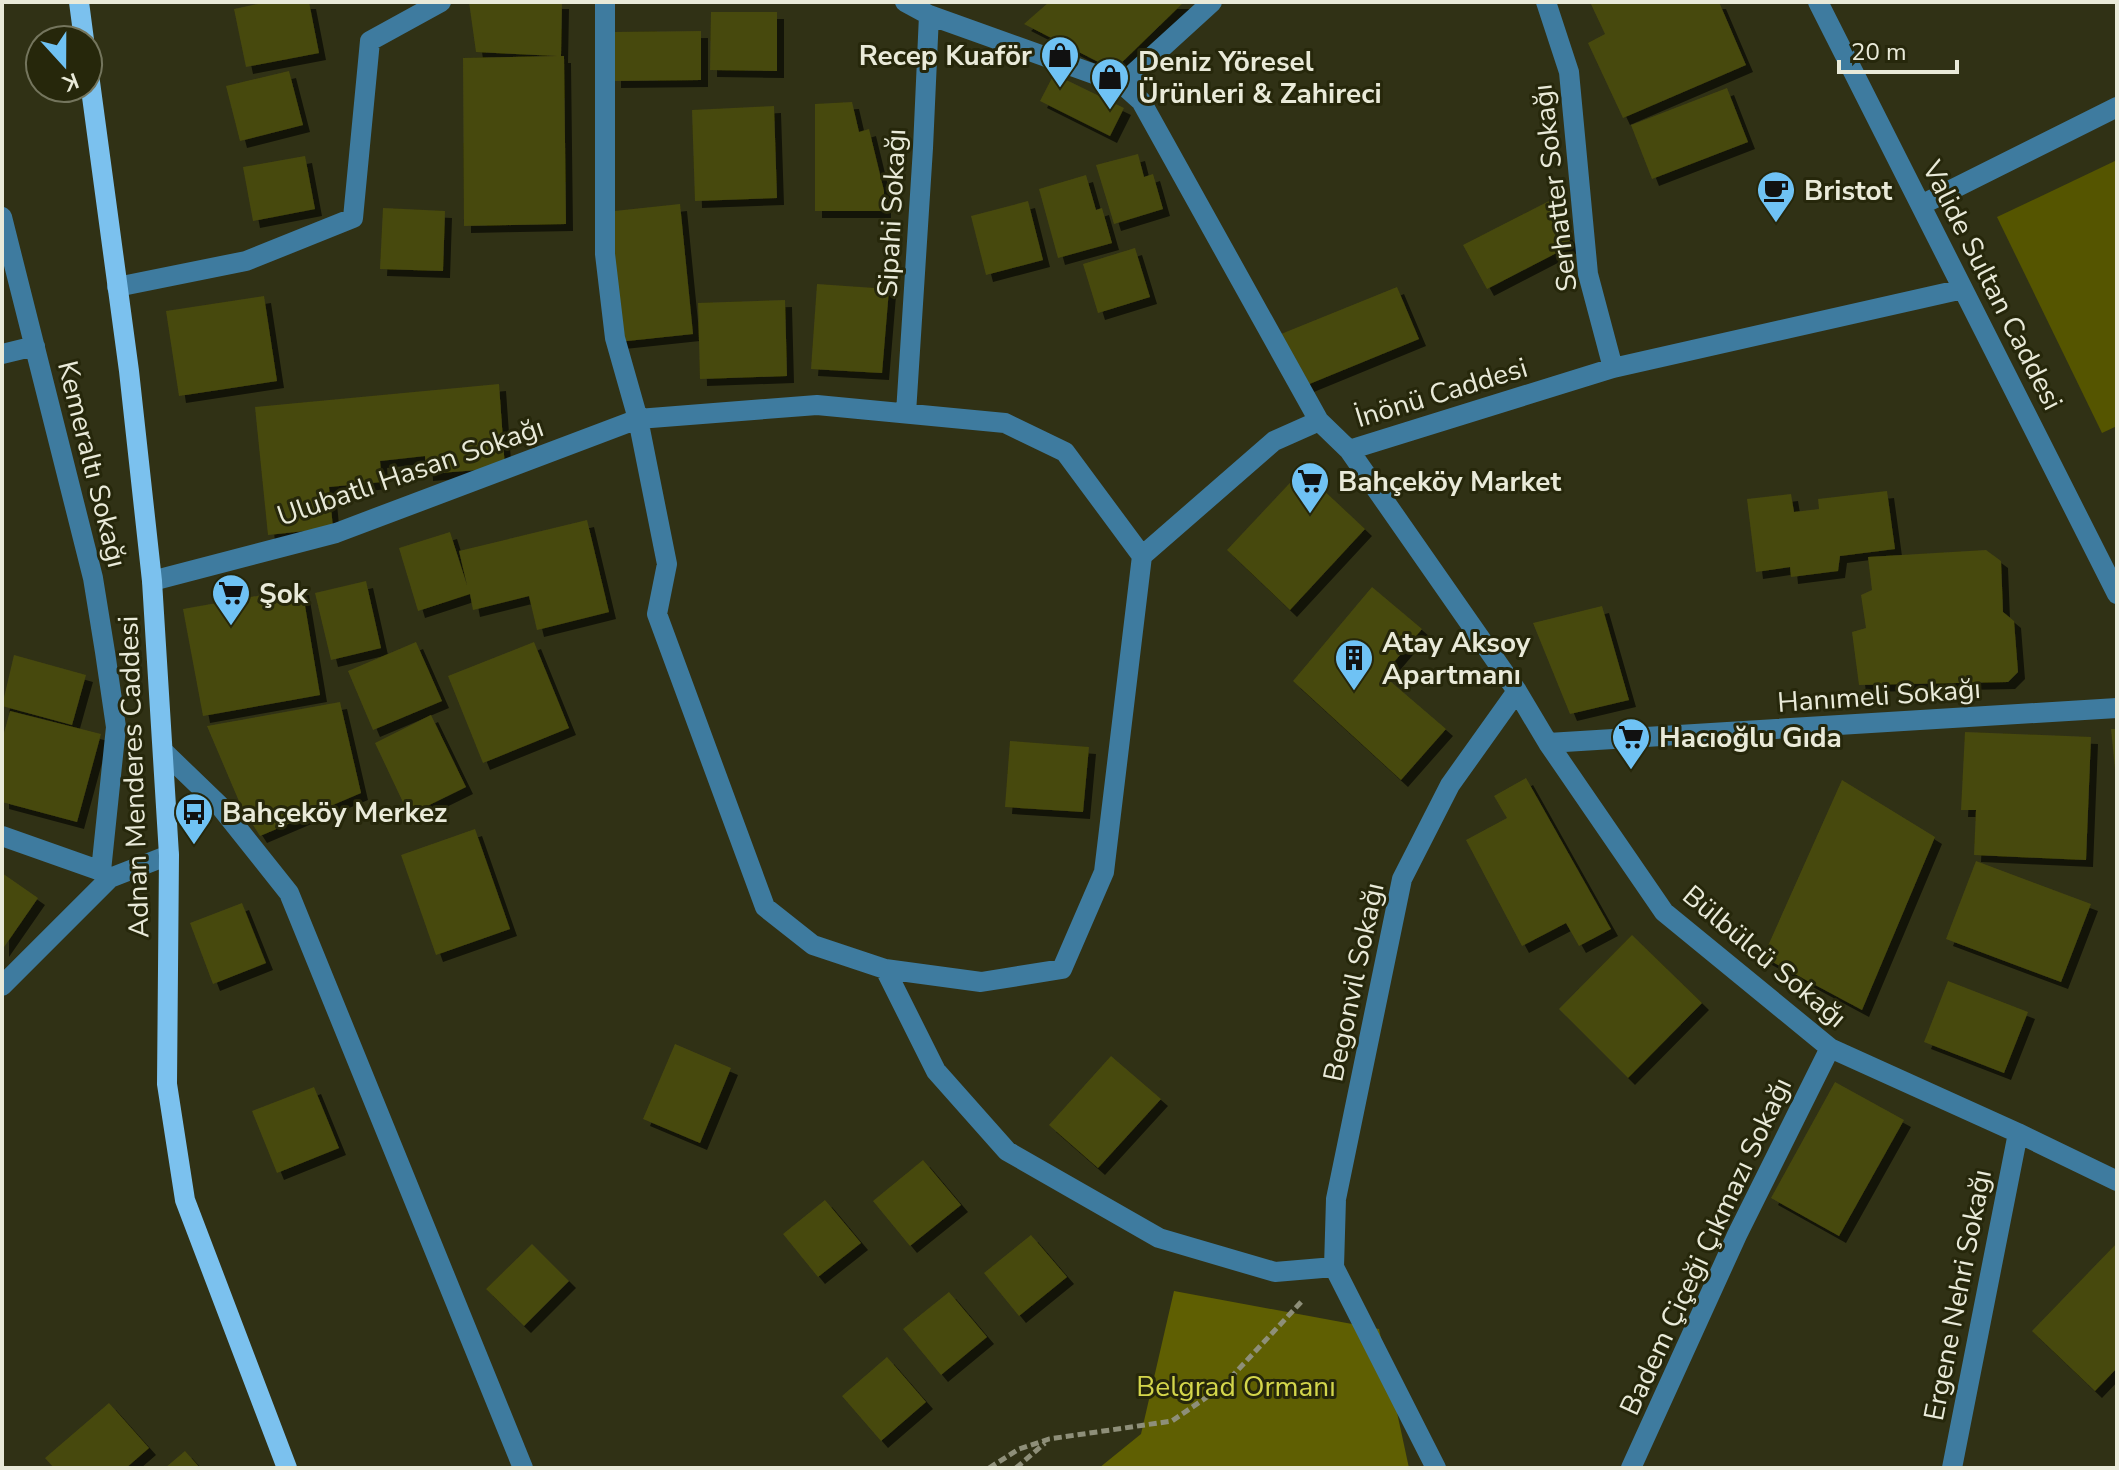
<svg xmlns="http://www.w3.org/2000/svg" width="2119" height="1470" font-family="'Nunito Sans',sans-serif">
<style>
.green{fill:#550}
.forest{fill:#5f5f02}
.building{fill:#47480e;filter:url(#shadow)}
.lines{fill:none;stroke-linecap:round;stroke-linejoin:round}
.path{stroke:#8e8f79;stroke-width:5;stroke-dasharray:8 4;stroke-linecap:butt}
.minor{stroke:#3e7b9f;stroke-width:20}
.major{stroke:#7bc1ee;stroke-width:20}
.labels{text-anchor:middle;stroke-width:6;stroke-linejoin:round;paint-order:stroke}
.poi-label{font-size:28px;font-weight:bold;fill:#e9ead9;stroke:#26270b;text-anchor:start}
.street-label{font-size:28px;fill:#e9ead9;stroke:#26270b}
.park-label{font-size:28px;fill:#d4d64b;stroke:#26270b}
</style>
<defs>
<filter id="shadow"><feDropShadow dx="7" dy="7" stdDeviation="0" flood-color="#0009"/></filter>
</defs>
<rect width="100%" height="100%" fill="#303115"/>
<path class="green" d="M2117,160V426L2102,433L1997,217Z"/>
<path class="forest" d="M1174,1291L1379,1329L1409,1468H1099L1141,1434Z"/>
<path class="building" d="M267,2H309L319,53L246,67L234,9Z
M469,2H562L561,56H564L566,224L464,226L463,58L557,56L476,52Z
M1049,2H1184L1114,70L1024,24Z
M1590,2H1719L1746,65L1623,118L1588,43L1605,34Z
M711,12H777V71L710,70Z
M701,31V80L614,81V32Z
M289,71L303,125L240,141L226,86Z
M1054,74L1124,108L1110,136L1040,101Z
M1727,88L1748,142L1652,179L1631,125Z
M852,102L859,132L869,129L884,191V211H815V104Z
M774,106L777,198L695,201L692,110Z
M1138,154L1144,177L1153,174L1163,209L1114,224L1096,165Z
M305,156L315,209L253,221L243,167Z
M1086,175L1096,210L1102,208L1112,243L1058,258L1039,189Z
M1028,201L1043,260L986,275L971,216Z
M1549,201L1572,245L1487,289L1463,245Z
M680,204L693,334L618,342L605,212Z
M383,208L445,211L443,271L380,269Z
M1135,248L1150,297L1098,313L1083,264Z
M817,284L889,289L882,373L811,369Z
M1397,287L1419,339L1302,387L1281,334Z
M264,296L277,381L179,396L166,311Z
M785,300L787,376L700,379L698,303Z
M499,384L505,468L426,474L425,456L380,461L382,482L329,487L333,528L268,535L255,407Z
M1302,470L1365,529L1290,610L1227,550Z
M1887,491L1895,549L1840,556L1838,571L1791,577L1790,567L1756,572L1747,499L1791,494L1794,512L1819,509L1818,499Z
M587,520L609,612L537,630L529,596L473,610L470,594L418,611L399,548L450,532L467,585L459,551Z
M1986,550L2001,561L2003,612L2014,621L2018,672L2008,682L1859,685L1852,632L1866,628L1861,595L1872,590L1868,557Z
M366,581L381,648L331,660L315,593Z
M1372,587L1422,629L1383,675L1446,729L1401,780L1293,681Z
M302,588L320,695L203,716L183,609Z
M1602,606L1629,700L1570,714L1533,623Z
M416,642L442,701L373,730L348,671Z
M534,642L569,728L483,763L448,676Z
M14,655L86,675L72,725L2,706Z
M340,702L361,793L260,836L241,806L207,726Z
M10,711L101,734L77,822L2,802V740Z
M431,715L466,787L409,815L375,743Z
M2111,729H2117V768L2115,769Z
M1965,732L2091,737L2086,860L1974,855L1976,810H1961Z
M1010,741L1089,747L1083,812L1005,807Z
M1526,778L1611,929L1579,946L1566,923L1522,946L1466,840L1507,818L1494,796Z
M1842,780L1935,837L1862,1010L1763,957Z
M475,829L510,929L436,955L401,855Z
M1976,861L2091,904L2061,982L1946,939Z
M2,873L38,898L2,950Z
M242,903L266,963L213,984L190,923Z
M1632,935L1702,1003L1628,1078L1559,1009Z
M1948,981L2028,1012L2004,1073L1924,1042Z
M675,1044L731,1068L700,1143L643,1119Z
M1111,1056L1161,1099L1098,1168L1049,1125Z
M1835,1082L1904,1120L1839,1236L1771,1198Z
M314,1087L339,1148L277,1173L252,1111Z
M923,1160L961,1205L910,1246L873,1201Z
M825,1200L861,1243L818,1277L783,1234Z
M1031,1235L1067,1277L1019,1316L984,1273Z
M2117,1243V1368L2095,1391L2032,1331Z
M532,1244L569,1281L524,1326L486,1289Z
M949,1292L987,1337L941,1375L903,1329Z
M887,1357L926,1402L881,1441L842,1396Z
M109,1403L149,1448L126,1468H54L45,1458Z
M185,1451L200,1468H165Z"/>
<g class="lines">
<path class="path" d="M989,1468L1019,1449L1049,1439L1172,1421L1223,1386L1303,1300
M1016,1468L1045,1443"/>
<path class="minor" d="M605,2V254L615,338L638,419L667,564L657,614L765,907L813,945L885,969L936,1071L1007,1151L1159,1238L1275,1272L1334,1267
M905,2L929,15L1122,84L1141,101L1319,421L1349,450L1517,691L1548,743L1664,912L1830,1048L2018,1133L2117,1181
M1546,2L1569,72L1588,274L1613,368
M1818,2L2117,594
M1122,84L1212,2
M1921,205L2117,107
M2,217L93,578L105,652L116,727L101,871
M117,287L246,261L353,218L370,41L441,2
M2,354L35,346
M906,413L923,148L929,15
M1349,450L1613,368L1963,289
M1142,556L1274,441L1319,421
M152,581L336,533L638,419L817,405L1005,423L1065,452L1142,556L1104,872L1062,969L981,982L885,969
M1548,743L2117,708
M163,751L219,805L289,893L523,1468
M2,836L101,871L110,878L169,855
M2,986L110,878
M1436,1468L1334,1267L1336,1199L1402,879L1450,785L1517,691
M1631,1468L1737,1235L1830,1048
M1952,1468L2018,1133"/>
<path class="major" d="M79,2L84,40
M88,67L129,371L152,581L169,855L167,1084L185,1200L287,1468"/>
</g>
<defs>
<g id="shop-pin" transform="scale(2)"><path d="M0 17L-7.5 6A9.5 9.5 0 1 1 7.5 6Z" fill="#6fc2f4" stroke="#26270b"/><path d="M-5-2.5h2.3a2.7 3.5 0 0 1 5.4 0H5L5.5 6h-11ZM-1.5-2.5h3a1.5 2.3 0 0 0-3 0Z" fill="#111"/></g>
<g id="cafe-pin" transform="scale(2)"><path d="M0 17L-7.5 6A9.5 9.5 0 1 1 7.5 6Z" fill="#6fc2f4" stroke="#26270b"/><path d="M-5.5-4.5H6V0H3Q3 3.5 0 3.5H-2.5Q-5.5 3.5-5.5 0ZM3-3.2v2h1.7v-2ZM-6 4.5H4V6H-6Z" fill="#111"/></g>
<g id="supermarket-pin" transform="scale(2)"><path d="M0 17L-7.5 6A9.5 9.5 0 1 1 7.5 6Z" fill="#6fc2f4" stroke="#26270b"/><path d="M-6-5.5h2.5l.6 2H6L4.5 2H-2.5L-4.4-4H-6ZM-1.5 3.2a1.3 1.3 0 1 0 .1 0ZM3 3.2a1.3 1.3 0 1 0 .1 0Z" fill="#111"/></g>
<g id="building-pin" transform="scale(2)"><path d="M0 17L-7.5 6A9.5 9.5 0 1 1 7.5 6Z" fill="#6fc2f4" stroke="#26270b"/><path d="M-4-6H4V6H1V3H-1V6H-4ZM-2.5-4.3h1.7v1.8h-1.7ZM.8-4.3h1.7v1.8H.8ZM-2.5-1h1.7V.8h-1.7ZM.8-1h1.7V.8H.8Z" fill="#111"/></g>
<g id="bus-pin" transform="scale(2)"><path d="M0 17L-7.5 6A9.5 9.5 0 1 1 7.5 6Z" fill="#6fc2f4" stroke="#26270b"/><path d="M-5-6H5V4H4V6H2V4H-2V6H-4V4H-5ZM-3.5-4V0h7V-4ZM-3.5 1.2v1.5H-2V1.2ZM2 1.2v1.5H3.5V1.2Z" fill="#111"/></g>
</defs>
<g fill-rule="evenodd">
<use href="#shop-pin" x="1060" y="55"/>
<use href="#shop-pin" x="1110" y="77"/>
<use href="#cafe-pin" x="1776" y="190"/>
<use href="#supermarket-pin" x="1310" y="481"/>
<use href="#supermarket-pin" x="231" y="593"/>
<use href="#building-pin" x="1354" y="658"/>
<use href="#supermarket-pin" x="1631" y="737"/>
<use href="#bus-pin" x="194" y="812"/>
</g>
<g class="labels">
<g class="poi-label">
<text x="1032" y="65" text-anchor="end">Recep Kuaför</text>
<text x="1138" y="71">Deniz Yöresel<tspan x="1138" dy="32">Ürünleri &amp; Zahireci</tspan></text>
<text x="1804" y="200">Bristot</text>
<text x="1338" y="491">Bahçeköy Market</text>
<text x="259" y="603">Şok</text>
<text x="1382" y="652">Atay Aksoy<tspan x="1382" dy="32">Apartmanı</tspan></text>
<text x="1659" y="747">Hacıoğlu Gıda</text>
<text x="222" y="822">Bahçeköy Merkez</text>
</g>
<g class="street-label">
<text transform="translate(1554 188) rotate(-97)" y="10">Serhatter Sokağı</text>
<text transform="translate(891 213) rotate(-87)" y="10">Sipahi Sokağı</text>
<text transform="translate(1993 285) rotate(63)" y="10">Valide Sultan Caddesi</text>
<text transform="translate(1441 392) rotate(-17)" y="10">İnönü Caddesi</text>
<text transform="translate(93 464) rotate(76)" y="10">Kemeraltı Sokağı</text>
<text transform="translate(410 471) rotate(-19)" y="10">Ulubatlı Hasan Sokağı</text>
<text transform="translate(1879 695) rotate(-4)" y="10">Hanımeli Sokağı</text>
<text transform="translate(133 777) rotate(-92)" y="10">Adnan Menderes Caddesi</text>
<text transform="translate(1765 956) rotate(40)" y="10">Bülbülcü Sokağı</text>
<text transform="translate(1353 982) rotate(-78)" y="10">Begonvil Sokağı</text>
<text transform="translate(1705 1246) rotate(-65)" y="10">Badem Çiçeği Çıkmazı Sokağı</text>
<text transform="translate(1957 1295) rotate(-79)" y="10">Ergene Nehri Sokağı</text>
</g>
<g class="park-label">
<text x="1236" y="1396">Belgrad Ormanı</text>
</g>
</g>
<rect width="2119" height="1470" fill="none" stroke="#e9ead9" stroke-width="8"/>
<g transform="translate(64 64) rotate(159)"><circle r="38" fill="#26270b" stroke="#74755d" stroke-width="2"/>
<path d="M0-6L14 30L0 20L-14 30Z" fill="#6fc2f4"/>
<text y="-12" font-size="22" font-weight="bold" text-anchor="middle" fill="#e9ead9">K</text>
</g>
<path d="M1839 60v12h118v-12" fill="none" stroke="#e9ead9" stroke-width="4"/>
<text x="1851" y="60" font-size="24" fill="#e9ead9" stroke="#26270b" stroke-width="6" paint-order="stroke">20 m</text>
</svg>
